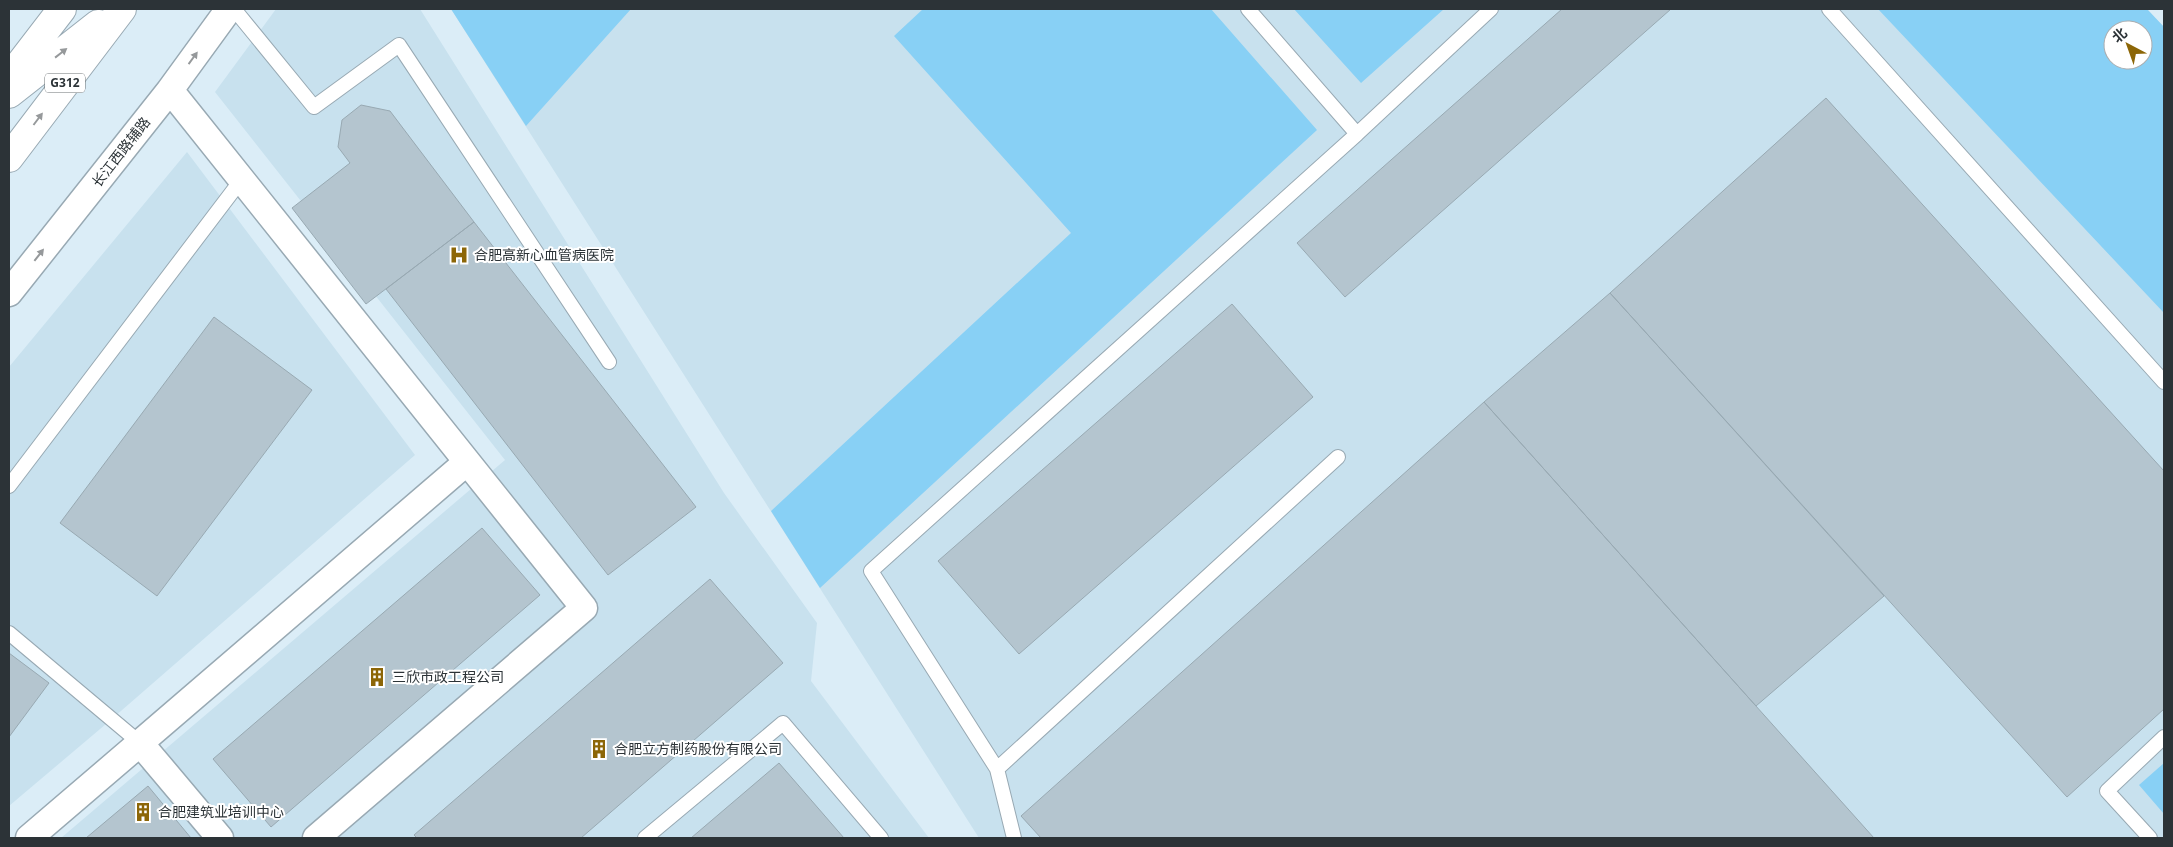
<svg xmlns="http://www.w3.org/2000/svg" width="2173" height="847" font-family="'Noto Sans','Noto Sans SC',sans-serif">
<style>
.built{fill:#c8e1ee;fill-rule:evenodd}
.green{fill:#88d0f5;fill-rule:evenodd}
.building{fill:#b4c5cf;stroke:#98a9b2}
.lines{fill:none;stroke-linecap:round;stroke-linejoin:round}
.lane-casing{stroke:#98a9b3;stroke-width:16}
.street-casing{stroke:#98a9b3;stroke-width:29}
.highway-casing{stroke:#98a9b3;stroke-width:30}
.lane{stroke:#fff;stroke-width:14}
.street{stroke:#fff;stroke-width:26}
.highway{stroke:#fff;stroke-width:28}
.oneway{fill:#96999b}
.labels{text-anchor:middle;stroke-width:4;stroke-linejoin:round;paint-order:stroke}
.shield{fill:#fff;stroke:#6b7073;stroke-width:1}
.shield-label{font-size:12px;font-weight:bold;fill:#2c3337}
.street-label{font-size:14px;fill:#2c3337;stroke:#fff}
.poi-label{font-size:14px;fill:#2c3337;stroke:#fff;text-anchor:start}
</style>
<rect width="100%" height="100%" fill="#dbedf7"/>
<path class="built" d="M276,9H420L724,493L817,623L811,681L929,838H61L505,460L215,92Z
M451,9H2147L2164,27V838H979ZM2113,30H2143V60H2113Z
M187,152L415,455L106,724L9,806V367Z"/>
<path class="green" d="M451,9H631L526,126Z
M923,9H1211L1317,130L820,588L771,511L1071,233L894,36Z
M1294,9H1444L1361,83Z
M1878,9H2147L2164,27V313ZM2113,30H2143V60H2113Z
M2164,763V814L2139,785Z"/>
<path class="building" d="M1562,9H1671L1345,297L1297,243Z
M1826,98L2164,471V709L2067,797L1610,293Z
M361,105L390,111L474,222L366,304L292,208L350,163L338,147L342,120Z
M474,222L696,507L608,575L386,289Z
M1610,293L1884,596L1756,706L1484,402Z
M1232,304L1313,397L1019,654L938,561Z
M214,317L312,390L157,596L60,523Z
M1484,402L1874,838H1041L1021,816Z
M482,528L540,595L271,827L213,759Z
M710,579L783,663L581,838H417L414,835Z
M9,653L49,683L9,737Z
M779,763L844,838H691Z
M148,786L191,838H86Z"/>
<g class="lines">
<g class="lane-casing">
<path id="lane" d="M234,9L314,107L399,45L609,362
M1248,9L1357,134L871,571L997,769L1338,457
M1829,9L2164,382
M1357,134L1491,9
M9,486L242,179
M9,633L140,743
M997,769L1014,838
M645,838L783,723L881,838
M2150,838L2107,791L2164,737"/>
</g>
<g class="street-casing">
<path id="street" d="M170,90L584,608L316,838
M9,293L170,90L229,9
M140,743L467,462
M29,838L140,743L220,838"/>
</g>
<g class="highway-casing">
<path id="highway" d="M9,78L62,9
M9,94L98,24
M9,158L122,9"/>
</g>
<use href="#lane" class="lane"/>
<use href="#street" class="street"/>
<use href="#highway" class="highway"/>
</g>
<defs><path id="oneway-solid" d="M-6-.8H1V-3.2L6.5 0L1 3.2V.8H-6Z" transform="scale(1.25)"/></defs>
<g class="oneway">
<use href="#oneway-solid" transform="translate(61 53) rotate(-38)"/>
<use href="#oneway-solid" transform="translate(193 58) rotate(-54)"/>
<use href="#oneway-solid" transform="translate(38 119) rotate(-53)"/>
<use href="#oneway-solid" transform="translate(39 255) rotate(-52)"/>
</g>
<defs>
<g id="hospital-bare" transform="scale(1.5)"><path d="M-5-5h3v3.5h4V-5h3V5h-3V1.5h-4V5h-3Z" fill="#8c6607" stroke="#fff" stroke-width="2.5" paint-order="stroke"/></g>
<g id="building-bare" transform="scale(1.5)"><path d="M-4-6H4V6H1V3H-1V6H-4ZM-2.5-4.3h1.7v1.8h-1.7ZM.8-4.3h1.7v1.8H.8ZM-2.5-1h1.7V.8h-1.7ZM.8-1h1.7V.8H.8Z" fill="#8c6607" stroke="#fff" stroke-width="2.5" paint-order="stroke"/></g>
</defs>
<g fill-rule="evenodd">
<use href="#hospital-bare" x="459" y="255"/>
<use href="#building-bare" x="377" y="677"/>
<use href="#building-bare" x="599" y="749"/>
<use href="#building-bare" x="143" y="812"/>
</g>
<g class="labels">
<rect class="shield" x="45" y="73.5" width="40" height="19" rx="4"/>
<g class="shield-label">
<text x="65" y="87">G312</text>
</g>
<g class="street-label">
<text transform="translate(121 152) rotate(-52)" y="5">长江西路辅路</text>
</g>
<g class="poi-label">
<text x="474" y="260">合肥高新心血管病医院</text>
<text x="392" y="682">三欣市政工程公司</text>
<text x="614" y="754">合肥立方制药股份有限公司</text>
<text x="158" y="817">合肥建筑业培训中心</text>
</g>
</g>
<rect width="2173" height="847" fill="none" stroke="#2c3337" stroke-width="20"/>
<g transform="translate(2128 45) rotate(319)"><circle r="24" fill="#ffffff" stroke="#abadaf"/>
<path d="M0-4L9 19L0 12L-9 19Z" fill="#8c6607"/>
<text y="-8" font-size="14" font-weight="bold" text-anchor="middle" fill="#2c3337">北</text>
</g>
</svg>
